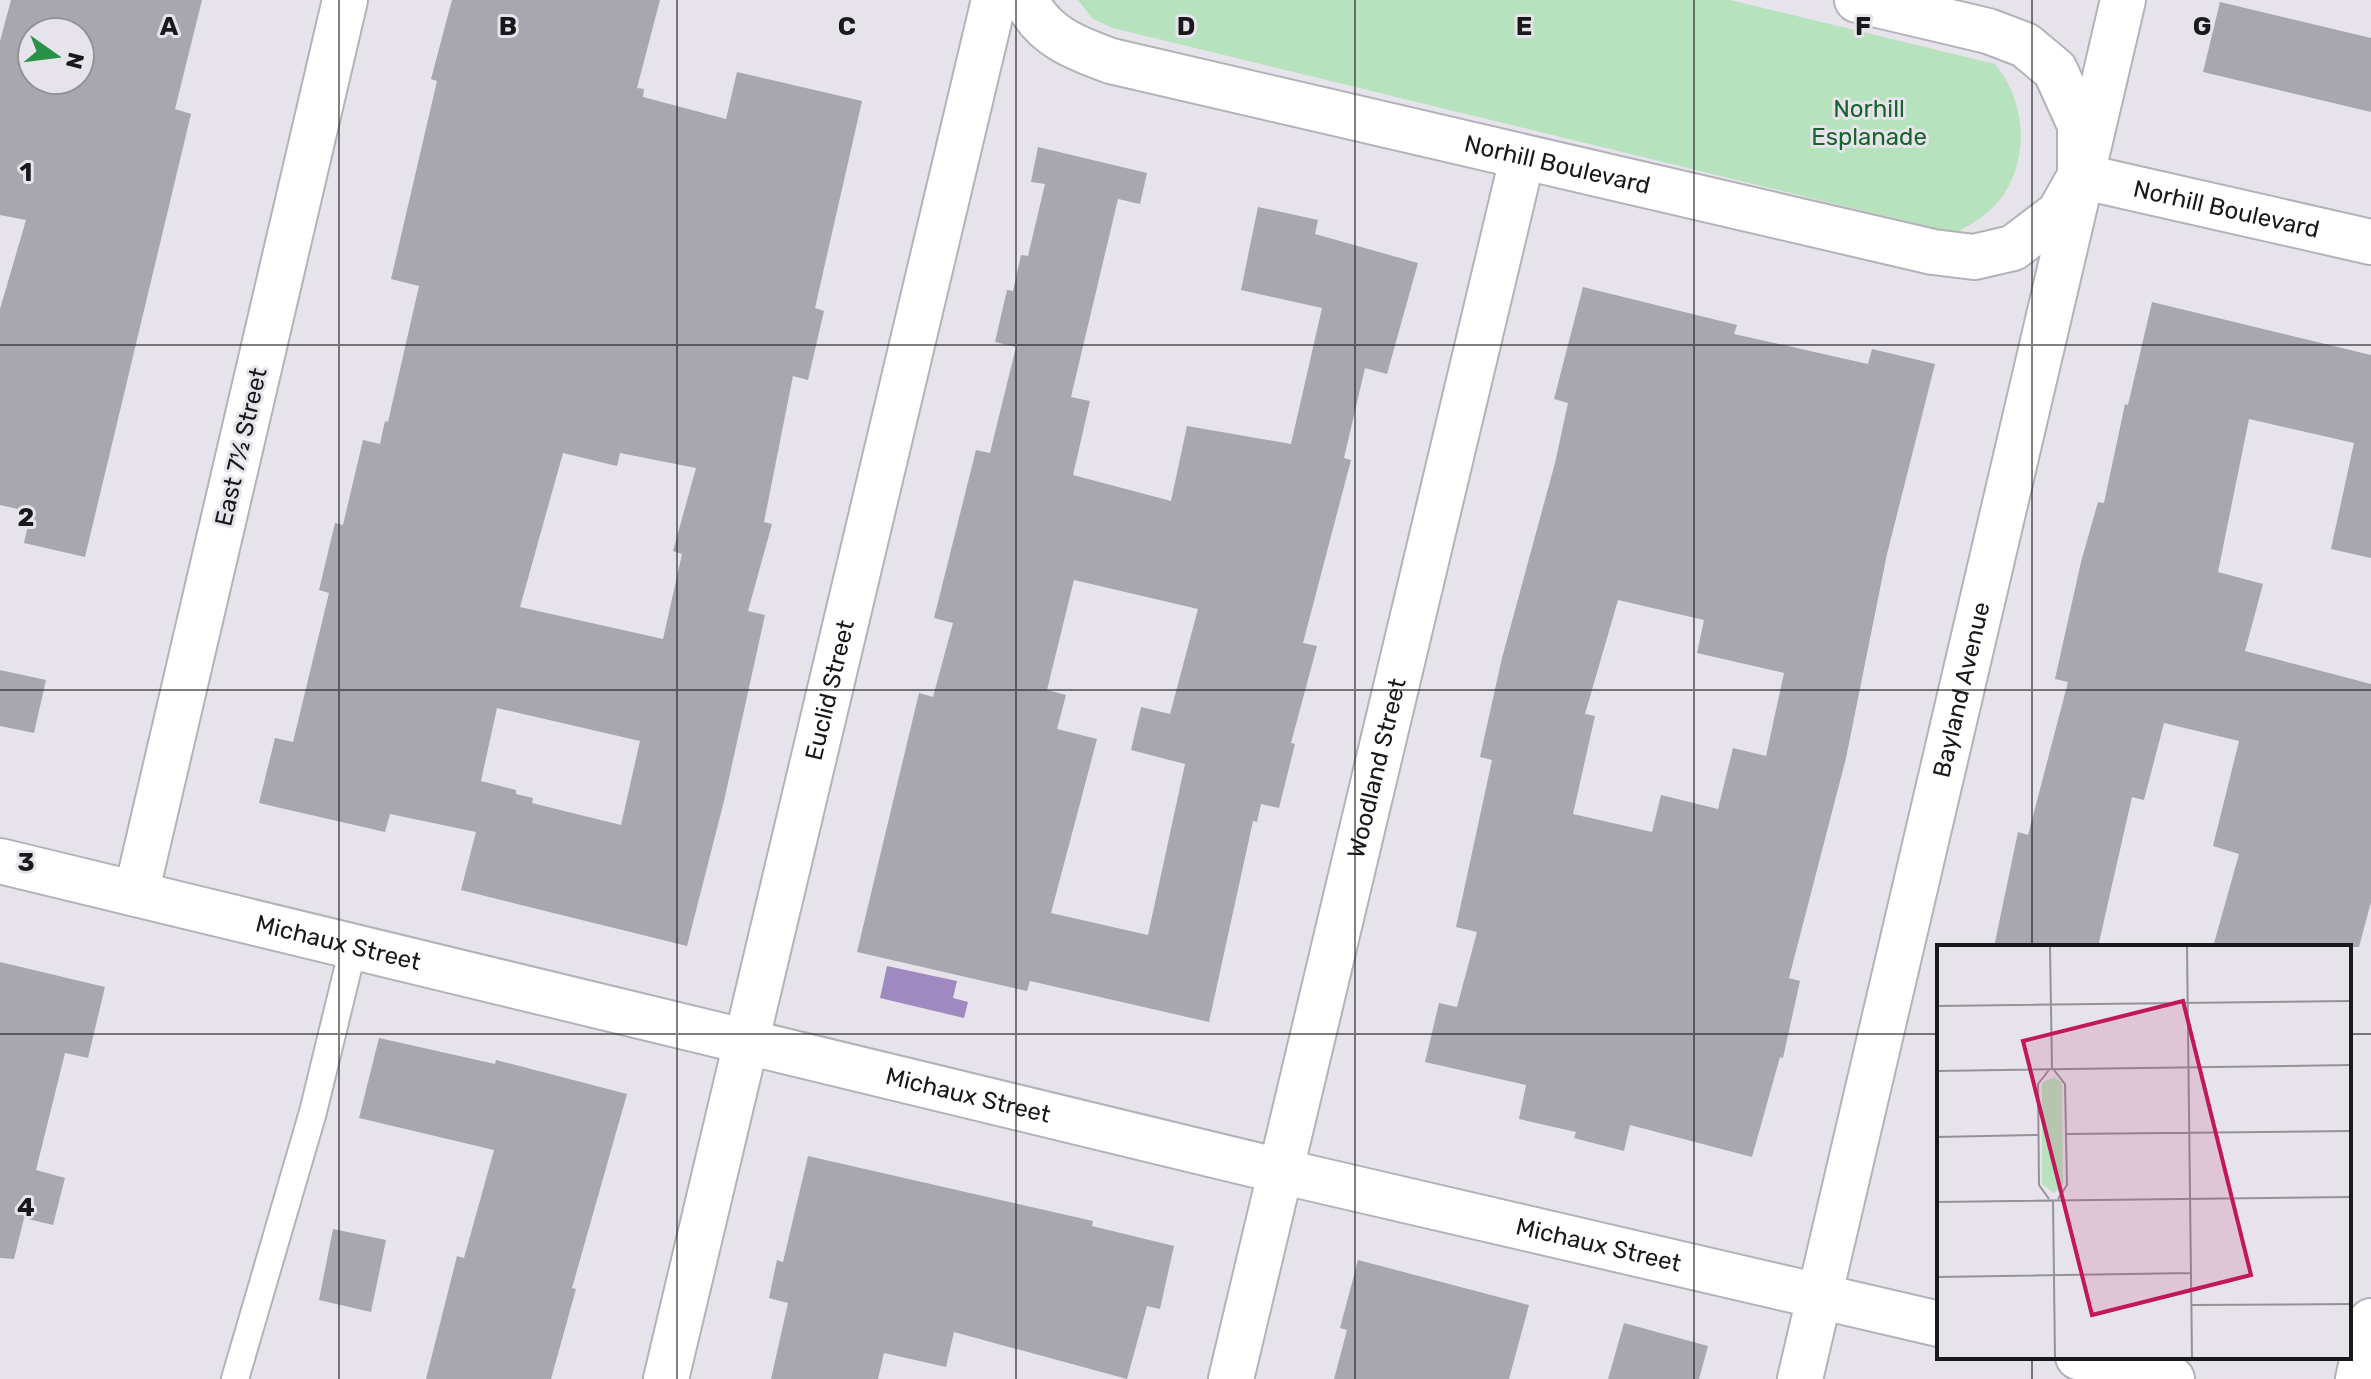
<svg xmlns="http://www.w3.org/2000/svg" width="2371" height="1379" font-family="Rubik,sans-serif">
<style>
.green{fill:#b6e2bd}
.water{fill:#9e89c0}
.building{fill:#a8a6ae;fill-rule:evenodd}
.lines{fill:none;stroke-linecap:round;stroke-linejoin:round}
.lane-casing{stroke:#b4b2b9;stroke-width:30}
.street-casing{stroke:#b4b2b9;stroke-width:48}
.secondary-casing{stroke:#b4b2b9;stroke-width:48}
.lane{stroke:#fff;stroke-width:26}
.street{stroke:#fff;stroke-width:44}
.secondary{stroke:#fff;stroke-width:44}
.grid{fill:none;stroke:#19181a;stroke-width:2;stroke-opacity:0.55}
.labels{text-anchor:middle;stroke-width:6;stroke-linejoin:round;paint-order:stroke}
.park-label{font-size:24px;fill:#16642f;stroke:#e6e3eb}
.street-label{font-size:24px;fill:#19181a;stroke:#e6e3eb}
.inset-road{fill:none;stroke:#949297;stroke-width:2}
.view{fill:#c2185b;fill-opacity:0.15;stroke:#c2185b;stroke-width:4}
.inset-edge{fill:none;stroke:#19181a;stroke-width:4}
.grid-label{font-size:26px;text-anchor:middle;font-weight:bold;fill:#19181a;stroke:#e6e3eb;stroke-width:6;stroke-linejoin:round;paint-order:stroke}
</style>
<rect width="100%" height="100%" fill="#e6e3eb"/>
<path class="green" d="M1078,0H1730L1995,64C2027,102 2031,165 1996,204C1984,217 1970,225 1955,233L1113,28L1093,19Z"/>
<path class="water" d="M887,966L957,981L953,998L968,1002L964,1018L880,998Z"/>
<path class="building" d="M11,0H202L175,109L191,114L85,557L24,543L31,512L0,505V309L26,220L0,215V41ZM32,32H80V80H32Z
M452,0H660L637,88L644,89L643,97L726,119L737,72L862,101L815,308L824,311L808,380L793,376L764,522L772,524L748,611L765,615L724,801L687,946L461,890L476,832L390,814L385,832L259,803L275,738L293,742L329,593L319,590L335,523L343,525L363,440L380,444L385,421L388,422L419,286L391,279L437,81L431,79ZM563,453L617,466L620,453L696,468L673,551L682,554L663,639L520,607ZM497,708L640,741L621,825L532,803L533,798L516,794V790L481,781Z
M2220,2L2371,38V112L2203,72Z
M1038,147L1147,173L1140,204L1118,199L1071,397L1090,401L1073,475L1171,501L1187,426L1291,444L1322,308L1241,290L1258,207L1318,220L1315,234L1418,263L1387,374L1365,368L1344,458L1351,460L1303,643L1317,646L1291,743L1295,744L1279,808L1261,804L1257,822L1253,821L1209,1022L1030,981L1027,991L857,952L919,693L933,697L953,623L934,618L976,450L990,453L1016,347L995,342L1007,290L1013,291L1021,255L1028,256L1045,184L1031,182ZM1074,580L1198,609L1170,714L1141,707L1131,750L1185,764L1148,935L1051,913L1097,739L1057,729L1066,695L1047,690Z
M1583,287L1737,325L1734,334L1868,364L1872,349L1935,364L1887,554L1846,758L1789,978L1800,981L1783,1058L1780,1057L1752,1157L1630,1125L1624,1151L1574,1138L1576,1132L1519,1119L1526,1085L1425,1062L1439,1003L1457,1007L1477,932L1456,927L1492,760L1480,757L1502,658L1555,463L1568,403L1554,399ZM1618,600L1704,620L1697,653L1784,673L1766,756L1733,748L1718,809L1661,795L1652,832L1573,814L1595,716L1585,714Z
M2152,302L2371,355V558L2331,549L2354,443L2249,419L2218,572L2263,584L2245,651L2371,684V902L2359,947H2213L2239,854L2213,846L2239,741L2164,723L2144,800L2132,797L2098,947H1994L2018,832L2028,835L2068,682L2055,679L2081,562L2098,502L2104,503L2125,404L2128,405Z
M0,670L46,680L34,733L0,726Z
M0,962L105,987L88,1058L65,1053L36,1170L65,1178L53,1225L24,1218L14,1259L0,1258Z
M379,1038L495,1064L496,1060L627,1094L572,1288L576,1289L551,1379H426L457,1256L464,1258L494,1150L359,1118Z
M808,1156L1093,1221L1092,1226L1174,1246L1160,1309L1147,1306L1127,1379L954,1332L946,1367L884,1353L878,1379H771L788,1303L769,1298L777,1260L783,1262Z
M333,1229L386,1240L371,1312L319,1300Z
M1358,1260L1529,1305L1509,1379H1334L1347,1330L1340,1328Z
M1624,1323L1708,1346L1699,1379H1608Z"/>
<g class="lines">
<g class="lane-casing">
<path id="lane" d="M235,1379L313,1112L353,948"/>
</g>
<g class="street-casing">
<g id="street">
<path id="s1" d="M1026,0C1043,36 1075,48 1111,61L1933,252L1974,257L2013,248L2059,213L2080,176V125L2055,70L2025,45L1988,31L1857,0"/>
<path id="s2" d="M2080,176L2371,242"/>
<path d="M136,894L345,0"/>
<path id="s3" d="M666,1379L994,0"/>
<path id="s4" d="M1231,1379L1522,159"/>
<path d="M2358,1379L2371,1321"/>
</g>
</g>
<g class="secondary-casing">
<g id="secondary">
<path id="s5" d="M0,861L1280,1171L1939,1324"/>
<path d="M2078,1357L2172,1379"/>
<path id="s6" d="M1800,1379L2123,0"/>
</g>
</g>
<use href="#lane" class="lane"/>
<use href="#street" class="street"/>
<use href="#secondary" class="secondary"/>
</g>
<path class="grid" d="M339,0V1379M677,0V1379M1016,0V1379M1355,0V1379M1694,0V1379M2032,0V947M0,345H2371M0,690H2371M0,1034H1939M2349,1034H2371M2032,1357V1379"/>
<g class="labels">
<g class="park-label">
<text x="1869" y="117">Norhill<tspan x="1869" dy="28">Esplanade</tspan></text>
</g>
<g class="street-label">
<text dy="8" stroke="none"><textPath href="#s1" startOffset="566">Norhill Boulevard</textPath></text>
<text dy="8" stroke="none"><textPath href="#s2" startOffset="150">Norhill Boulevard</textPath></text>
<text transform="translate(241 447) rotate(-77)" y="8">East 7½ Street</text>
<text dy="8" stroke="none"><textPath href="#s3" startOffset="708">Euclid Street</textPath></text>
<text dy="8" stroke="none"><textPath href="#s6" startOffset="708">Bayland Avenue</textPath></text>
<text dy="8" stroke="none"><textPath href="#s4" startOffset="628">Woodland Street</textPath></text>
<text dy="8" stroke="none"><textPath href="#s5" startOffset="348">Michaux Street</textPath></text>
<text dy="8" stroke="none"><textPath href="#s5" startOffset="996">Michaux Street</textPath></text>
<text dy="8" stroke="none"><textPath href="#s5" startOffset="1644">Michaux Street</textPath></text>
</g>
</g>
<g transform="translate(1937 945)">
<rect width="414" height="414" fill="#e6e3eb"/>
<path d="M117,132L125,137L126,240L117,248L105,239V138Z" fill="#b6e2bd"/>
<path class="inset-road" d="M113,1L115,124M250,1L255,413M0,61L414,56M112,125L101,139L102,240L112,254M117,125L128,139L130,240L121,254M0,126L414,120M129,189L414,186M0,192L101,190M116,255L118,413M0,257L414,252M0,332L254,328M254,360L414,359"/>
<path class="view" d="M246,56L314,330L155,370L86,96Z"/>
<rect width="414" height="414" class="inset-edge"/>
</g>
<g class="grid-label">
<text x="169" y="35">A</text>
<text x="508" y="35">B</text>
<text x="847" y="35">C</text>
<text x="1186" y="35">D</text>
<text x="1524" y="35">E</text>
<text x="1863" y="35">F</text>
<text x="2202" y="35">G</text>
<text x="26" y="181">1</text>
<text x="26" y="526">2</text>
<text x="26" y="871">3</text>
<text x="26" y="1216">4</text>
</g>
<g transform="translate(56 56) rotate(104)"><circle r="38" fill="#e6e3eb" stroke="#949297" stroke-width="2"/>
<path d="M0-6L14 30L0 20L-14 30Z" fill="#299148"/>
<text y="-12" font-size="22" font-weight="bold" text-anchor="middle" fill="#19181a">N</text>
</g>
</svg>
